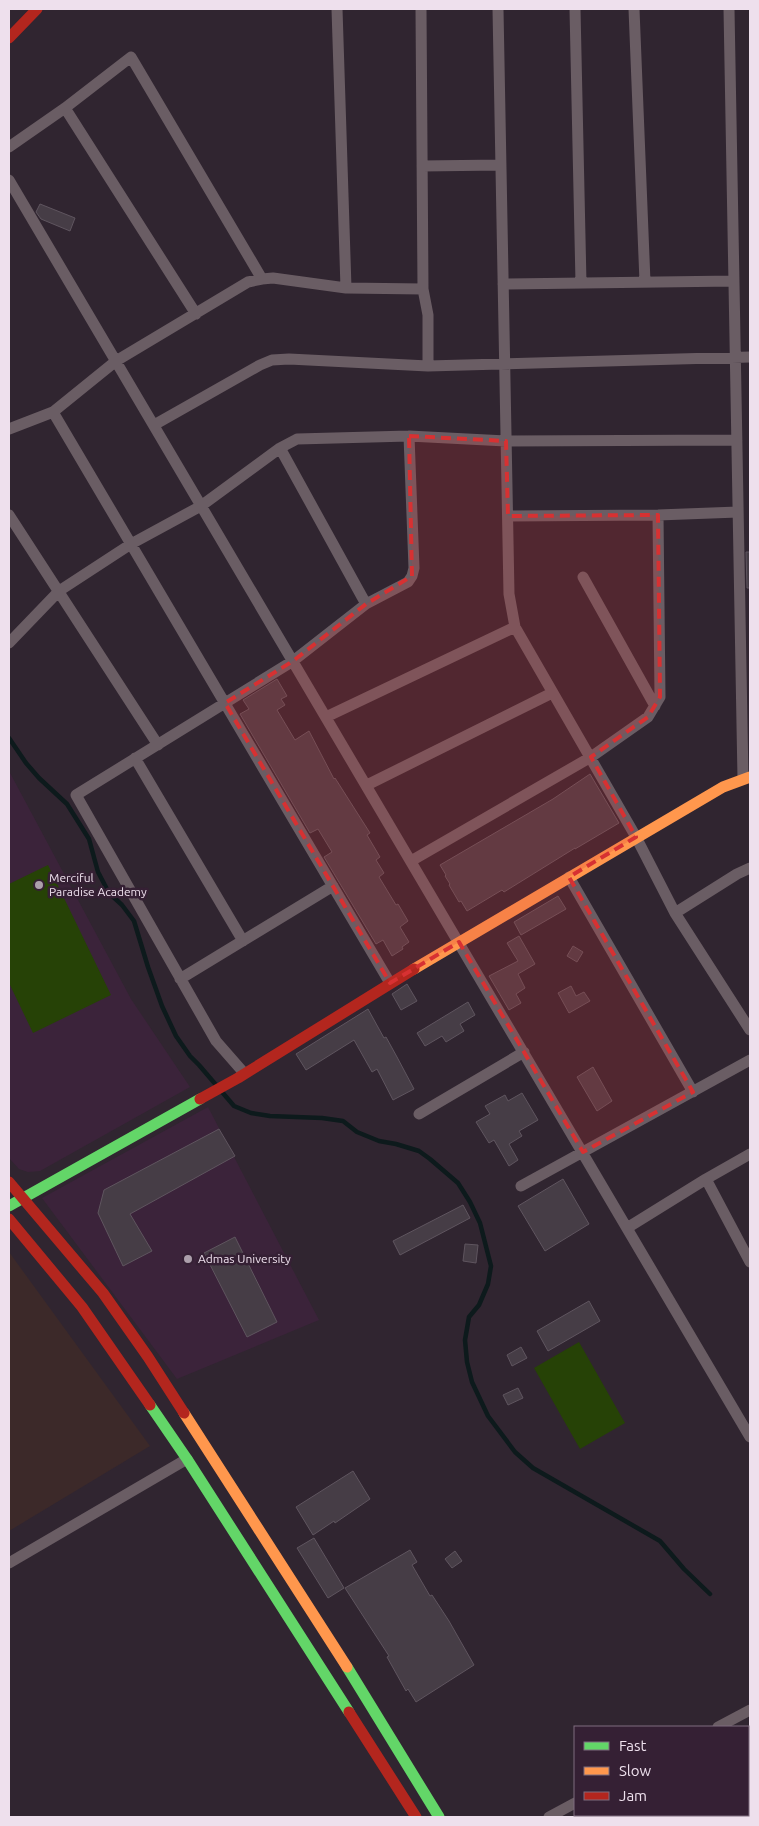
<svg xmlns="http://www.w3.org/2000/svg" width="759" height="1826" font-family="Ubuntu,sans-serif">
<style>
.commercial{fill:#3c2929}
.built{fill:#3b233a}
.green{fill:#264206}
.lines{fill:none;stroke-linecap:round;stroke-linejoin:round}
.stream{stroke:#0d1a1c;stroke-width:4.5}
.building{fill:#463d46;stroke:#5f555f}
.street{stroke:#6a5d64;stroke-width:11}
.fast{stroke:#63d668;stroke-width:11}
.slow{stroke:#ff974d;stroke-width:11}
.jam{stroke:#b3261e;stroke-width:11}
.marked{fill:#d73132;fill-opacity:0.2;stroke:#d73132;stroke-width:4;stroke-dasharray:10 6;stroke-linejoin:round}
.poi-dot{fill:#ac9fab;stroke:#352034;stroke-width:2}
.labels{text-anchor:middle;stroke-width:5;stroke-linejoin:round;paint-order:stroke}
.poi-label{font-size:12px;fill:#eee0ed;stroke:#352034;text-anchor:start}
</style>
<rect width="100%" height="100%" fill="#302530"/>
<path class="commercial" d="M9,1252L150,1446L9,1531Z"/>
<path class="built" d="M9,771L131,999L190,1087L40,1171L28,1172L19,1169L9,1158Z
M208,1107L319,1320L177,1379L42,1198Z"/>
<path class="green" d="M48,865L111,995L33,1033L9,983V884Z
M579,1342L625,1423L580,1449L534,1368Z"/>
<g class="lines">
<path class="stream" d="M9,738L26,763L39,778L67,804L89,839L98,872L109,893L122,905L134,921L148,967L162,1006L176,1036L190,1056L199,1065L234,1106L251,1113L270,1116L322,1118L343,1121L357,1132L379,1141L396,1144L419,1151L430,1159L458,1183L470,1202L480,1223L491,1266L488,1284L479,1305L469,1317L465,1340L467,1362L472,1382L488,1416L515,1452L533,1468L660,1541L684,1569L710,1594"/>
</g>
<path class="building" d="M40,204L75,218L70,231L41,219L36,212Z
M746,552H750V588H747Z
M277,679L287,696L281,699L285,705L277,710L295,740L309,731L334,779L335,778L370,833L367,835L380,857L376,860L384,873L379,877L396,905L398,904L408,921L400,927L409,942L402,947L403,949L392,956L383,940L376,944L324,857L332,852L318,829L310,833L240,714L249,709L243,700Z
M590,774L619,823L575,849V848L504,892L502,890L467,911L461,901L459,902L449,885L450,884L445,876L446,875L440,865L553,799Z
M558,896L566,909L521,935L514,922Z
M519,936L535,964L518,974L525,988L516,994L521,1003L509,1010L489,976L518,961L507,943Z
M573,946L583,952L577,962L567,956Z
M407,984L417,1001L401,1010L392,994Z
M571,986L576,996L584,992L590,1001L569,1013L558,993Z
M468,1002L475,1015L460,1024L464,1031L446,1042L442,1036L425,1046L417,1033Z
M368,1009L384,1038L386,1037L397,1057L414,1089L393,1100L377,1069L372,1072L354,1040L306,1070L296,1054Z
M593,1067L612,1101L597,1111L577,1077Z
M522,1093L538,1120L519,1131L522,1136L509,1144L518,1160L509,1166L494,1140L489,1143L476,1122L490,1114L485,1106L505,1095L508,1101Z
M219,1129L235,1156L130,1214L152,1251L123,1266L98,1213L104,1190Z
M563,1179L589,1224L545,1251L518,1206Z
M463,1205L470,1218L400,1255L393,1241Z
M235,1237L277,1322L247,1337L204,1253Z
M465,1244L478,1245L476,1263L463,1261Z
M589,1301L600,1321L548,1351L537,1331Z
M521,1347L527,1358L512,1366L507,1355Z
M518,1388L523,1398L508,1405L503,1395Z
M353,1471L370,1499L335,1523L334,1521L313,1535L296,1507Z
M314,1538L344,1588L328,1598L297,1548Z
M410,1550L417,1562L412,1565L430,1596L432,1595L449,1621L474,1665L416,1702L408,1689L406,1691L387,1657L389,1656L345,1588Z
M455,1551L462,1561L452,1568L445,1559Z"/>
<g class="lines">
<path class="street" d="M337,9L346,288
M421,9L423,289L428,315V366
M498,9L509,594L515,627L636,837L675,913L750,1030
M575,9L581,283
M634,9L645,282
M729,9L743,779
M65,108L196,314
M9,147L65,108L131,57L262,279
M422,166L501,165
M9,180L750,1437
M503,284L734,281
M53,412L390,983
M154,425L260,365L272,360L289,359L428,366L750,357
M9,429L53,412L116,361L248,282L262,279L273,278L346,288L423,289
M280,448L366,604
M9,515L158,745
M508,516L658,515L738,512
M583,577L655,706
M9,643L59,591L131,544L201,506L280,448L297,439L409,436L506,441L737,440
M326,717L515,627
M135,758L243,941
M367,785L552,693
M411,861L591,757L648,717L660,697L658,515
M569,877L693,1092
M675,913L737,874L750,868
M180,979L333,886
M244,1073L216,1041L76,795L293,661L366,604L408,582L412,576L414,568L409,436
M419,1114L524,1052
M706,1179L750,1262
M521,1186L750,1060
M627,1228L706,1179L750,1154
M9,1563L187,1459
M718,1727L750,1710
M549,1817L575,1803"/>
<path class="fast" d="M9,1206L200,1099
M150,1405L187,1459L349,1712
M347,1667L439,1817"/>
<path class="slow" d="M414,969L723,787L750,777
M184,1413L347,1667"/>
<path class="jam" d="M9,38L37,9
M200,1099L238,1078L414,969
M9,1182L103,1293L148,1357L184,1413
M9,1219L82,1307L150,1405
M349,1712L416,1817"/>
</g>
<path class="marked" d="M409,436L506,441L508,516L658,515L660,697L648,717L591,757L636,837L569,877L693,1092L583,1152L459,942L390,983L225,703L293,661L366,604L412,576Z"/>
<g class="poi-dot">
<circle cx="39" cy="885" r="5"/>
<circle cx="188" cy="1259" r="5"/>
</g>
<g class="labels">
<g class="poi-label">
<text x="49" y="882">Merciful<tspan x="49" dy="14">Paradise Academy</tspan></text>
<text x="198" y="1263">Admas University</text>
</g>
</g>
<rect width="759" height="1826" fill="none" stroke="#eee0ed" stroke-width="20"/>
<rect x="574" y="1726" width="175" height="90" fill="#352034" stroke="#7f6d7e"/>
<rect x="584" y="1742" width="25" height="8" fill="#63d668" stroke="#7f6d7e"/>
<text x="619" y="1751" font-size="15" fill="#eee0ed">Fast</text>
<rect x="584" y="1767" width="25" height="8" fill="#ff974d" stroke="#7f6d7e"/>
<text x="619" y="1776" font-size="15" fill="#eee0ed">Slow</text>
<rect x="584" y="1792" width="25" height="8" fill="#b3261e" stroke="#7f6d7e"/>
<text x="619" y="1801" font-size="15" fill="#eee0ed">Jam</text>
</svg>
